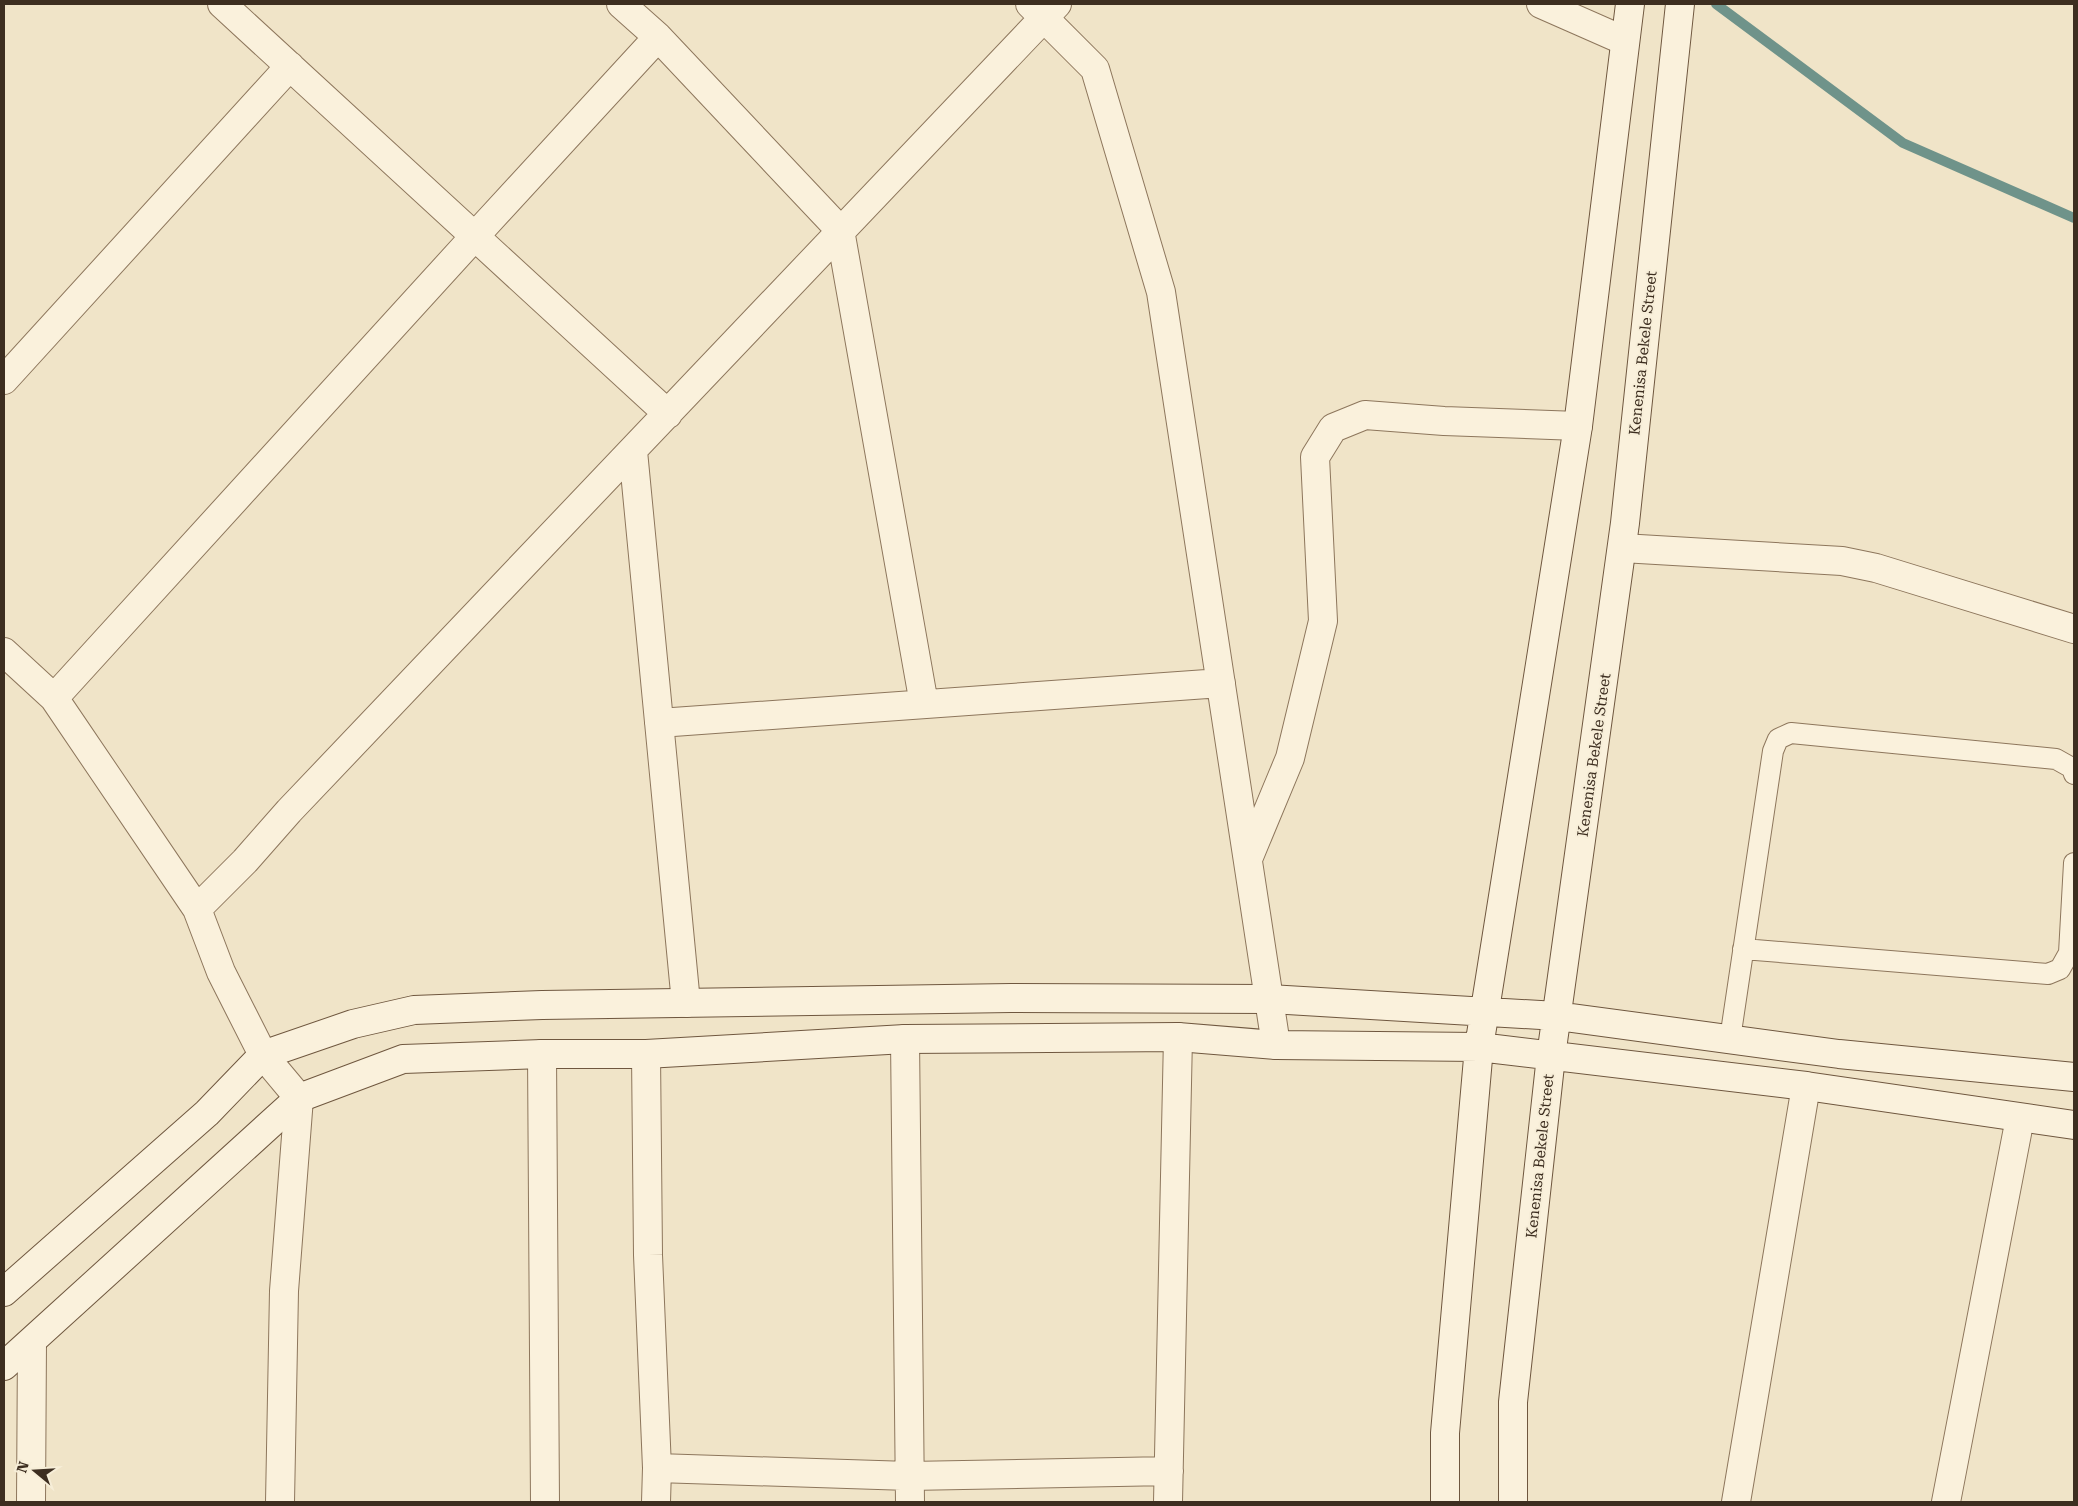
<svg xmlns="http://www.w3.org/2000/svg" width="2078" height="1506" font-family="'Roboto Serif',serif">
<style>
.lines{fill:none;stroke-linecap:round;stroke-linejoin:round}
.stream{stroke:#6f938a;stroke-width:10}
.lane-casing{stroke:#8d765c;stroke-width:22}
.street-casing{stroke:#8d765c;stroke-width:30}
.secondary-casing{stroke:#6f573f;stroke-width:30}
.lane{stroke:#faf1dc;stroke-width:20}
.street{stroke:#faf1dc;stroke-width:28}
.secondary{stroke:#faf1dc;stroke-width:28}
.labels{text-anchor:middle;stroke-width:4;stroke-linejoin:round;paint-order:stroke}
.street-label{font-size:15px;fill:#3d2e20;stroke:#f7eed8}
</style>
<rect width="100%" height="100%" fill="#f0e4c8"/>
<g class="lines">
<path class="stream" d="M1716,4L1903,143L2074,218"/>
<g class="lane-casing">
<path id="lane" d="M1743,949L2048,974L2060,969L2069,953L2074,863
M1730,1039L1773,751L1778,739L1791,733L2056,759L2072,768L2074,774"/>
</g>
<g class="street-casing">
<path id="street" d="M222,4L668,414
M621,4L658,37L840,230L924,704
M1030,4L1095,69L1161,292L1276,1045
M1541,4L1625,41
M4,380L290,66
M633,451L686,1003
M1622,548L1842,561L1876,568L2074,629
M4,652L54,698L197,909
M54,698L475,236L658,37
M659,723L1221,683
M1248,859L1290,758L1323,621L1315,457L1333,428L1365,415L1444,421L1578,426
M905,1039L910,1502
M542,1054L545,1502
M646,1054L648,1255L657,1468L656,1502
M657,1468L909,1476L1169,1471
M31,1502L32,1342
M280,1502L284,1291L299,1098L263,1055L221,972L197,909L245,861L289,811L1057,4
M1168,1502L1178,1037
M1736,1502L1806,1086
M1946,1502L2020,1118"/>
</g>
<g class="secondary-casing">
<path id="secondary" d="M4,1292L207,1113L263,1055L353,1024L414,1010L542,1005L1011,998L1269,999L1557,1016L1839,1054L2074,1077
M4,1366L299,1098L403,1059L542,1054H646L905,1039L1178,1037L1276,1045L1479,1047L1806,1086L2074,1125
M1445,1502V1433L1479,1047L1578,426L1630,4
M1513,1502V1402L1551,1056L1625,523L1680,4"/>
</g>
<use href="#lane" class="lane"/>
<use href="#street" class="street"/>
<use href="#secondary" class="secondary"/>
</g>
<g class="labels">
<g class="street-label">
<text transform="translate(1643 353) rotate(-84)" y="5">Kenenisa Bekele Street</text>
<text transform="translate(1594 755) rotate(-82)" y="5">Kenenisa Bekele Street</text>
<text transform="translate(1540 1156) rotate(-84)" y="5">Kenenisa Bekele Street</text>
</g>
</g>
<rect width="2078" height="1506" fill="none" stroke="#3d2e20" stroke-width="10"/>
<g transform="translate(35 1471) rotate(288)" stroke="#f7eed8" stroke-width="4" paint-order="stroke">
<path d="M0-4L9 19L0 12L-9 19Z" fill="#3d2e20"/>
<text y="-8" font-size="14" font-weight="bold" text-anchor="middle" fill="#3d2e20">N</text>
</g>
</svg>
